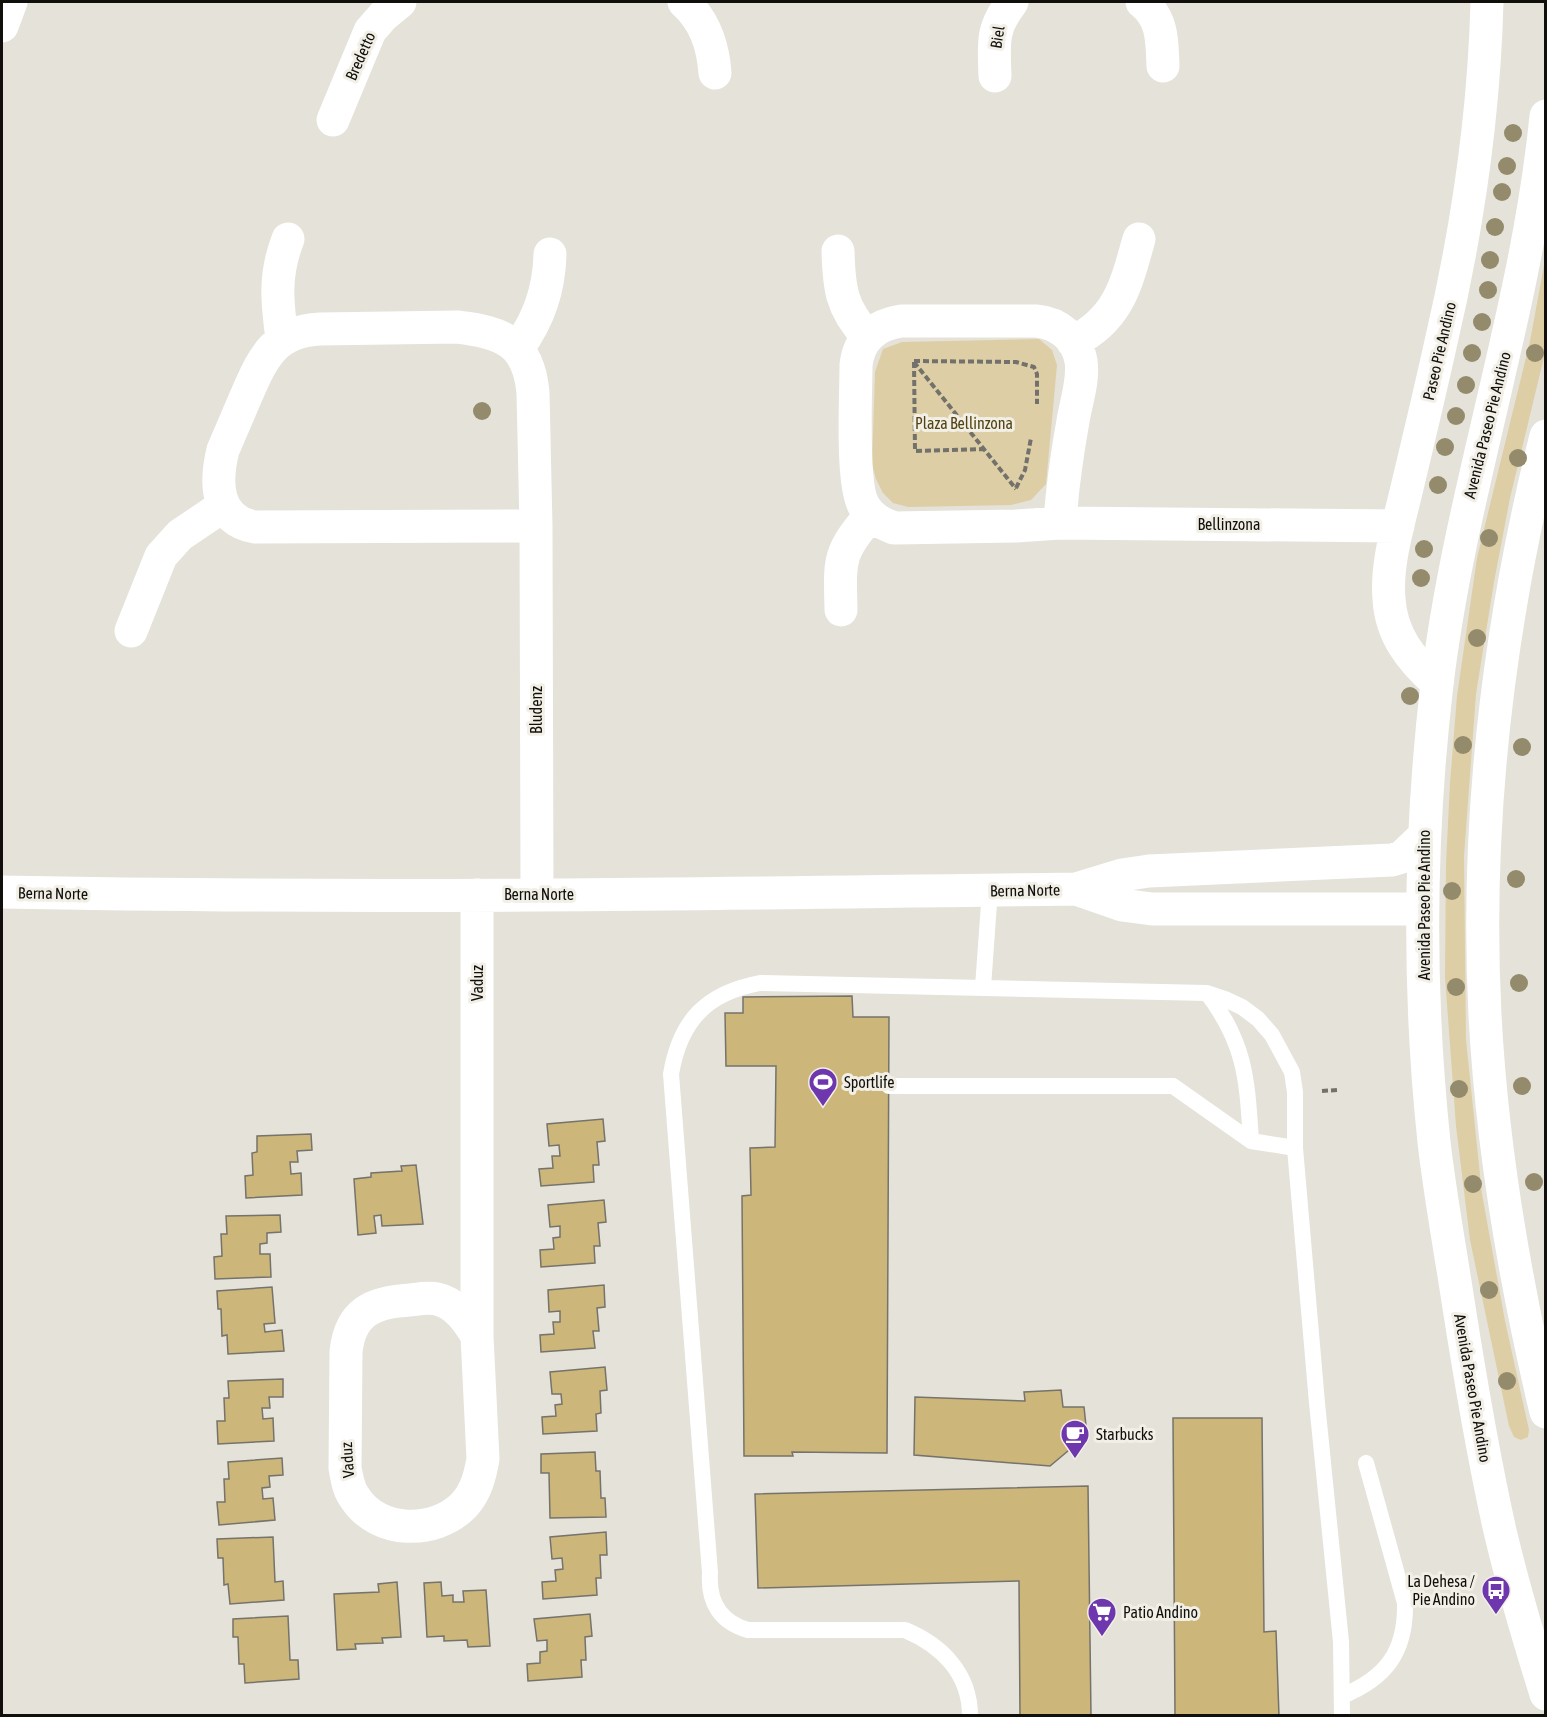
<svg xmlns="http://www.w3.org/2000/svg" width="1547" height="1717" font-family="'Asap Condensed',sans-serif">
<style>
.green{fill:#ddcea5}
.building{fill:#ccb679;stroke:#75736b;stroke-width:1.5}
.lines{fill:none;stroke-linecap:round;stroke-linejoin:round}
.path{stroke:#73716b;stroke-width:4;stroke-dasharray:6 3;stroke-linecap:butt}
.service{stroke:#fff;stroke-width:16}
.minor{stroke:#fff;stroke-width:33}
.tertiary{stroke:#fff;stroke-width:33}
.tree{fill:#948b6c}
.labels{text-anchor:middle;stroke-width:6;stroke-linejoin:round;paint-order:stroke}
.street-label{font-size:16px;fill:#100f0c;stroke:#f2efe6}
.park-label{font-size:16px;fill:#524312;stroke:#f2efe6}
.poi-label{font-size:16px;fill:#100f0c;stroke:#f2efe6;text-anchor:start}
</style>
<rect width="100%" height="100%" fill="#e5e2d9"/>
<path class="green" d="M1545,260V353L1510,498L1494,582L1476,694L1464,856L1466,1040L1482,1194L1505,1321L1529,1430L1528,1437L1521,1440L1514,1437L1509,1426L1470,1240L1456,1126L1445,977L1446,864L1450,783L1457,696L1477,558L1530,341Z
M1039,339L1052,350L1057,365L1046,484L1031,500L1011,505L908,507L893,503L883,493L876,479L872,464L875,372L883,349L902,342Z"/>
<path class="building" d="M852,996L853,1017H889L887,1453L792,1452L793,1456H744L742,1196L751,1195L750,1148L775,1147L776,1066H726L725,1013H743V997Z
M603,1119L605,1141L597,1142L599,1165H593L594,1182L541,1186L539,1169L553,1168L552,1156H560L559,1145L549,1146L547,1124Z
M311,1134L312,1150L297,1151L298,1162H290L291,1174L301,1173L302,1195L246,1198L245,1176L253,1175L252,1153L257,1152V1136Z
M416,1165L423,1224L382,1226L381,1215L374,1216L376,1233L358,1235L354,1179L371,1177V1173L402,1171L401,1166Z
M604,1200L606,1222L598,1223L600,1246H594L595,1263L541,1267L540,1250L554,1249L553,1238L560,1237V1226L550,1227L548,1205Z
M280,1215L281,1232L267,1233V1243L260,1244V1254H270L271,1277L215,1279L214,1257L222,1256L221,1234H227L226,1216Z
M604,1285L605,1307L597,1308L599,1331H593L595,1348L541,1352L540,1335L554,1334L553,1322H560V1311L549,1312L548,1290Z
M272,1287L275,1323L264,1324L265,1332L282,1330L284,1351L228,1354L227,1335L222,1336L221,1309H218L217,1291Z
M605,1367L607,1390L600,1391L601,1413L596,1414L597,1431L543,1434L542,1417L556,1416L555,1405L562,1404L561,1394H552L550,1372Z
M283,1379V1397H269L270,1408H262L263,1419L273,1418L274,1441L218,1444L217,1421H225L224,1398H229L228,1381Z
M1061,1390L1063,1407H1084L1087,1435L1050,1466L914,1455L915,1397L1025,1401L1024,1392Z
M1173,1418H1262L1264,1632L1276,1631L1279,1716H1175Z
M595,1452L596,1471H600L601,1498H605L606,1517L550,1518L549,1473H541V1454Z
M282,1458L283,1475L269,1476L270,1487L262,1488L263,1499L273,1498L275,1520L219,1525L217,1502H225L224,1479H229L228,1462Z
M1088,1486L1091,1716H1020L1019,1581L758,1588L755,1494Z
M606,1532L607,1555H600L601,1578H596L597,1595L543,1599L542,1582L556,1581L555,1570L563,1569L562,1558L552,1559L550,1537Z
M273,1537L275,1582L283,1581L284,1600L230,1604L228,1584L224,1585L223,1558H218L217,1539Z
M397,1582L401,1637L382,1638L383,1643L355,1644L356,1649L337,1650L334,1594L379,1592L378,1584Z
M441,1582L442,1596L453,1595V1602H464L463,1591L486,1590L490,1646L468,1647L467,1640L444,1641V1636L427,1637L424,1583Z
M590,1614L592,1636L585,1637L586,1660H581L582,1677L528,1681L527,1664L540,1663V1652L547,1651V1640L537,1641L534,1619Z
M288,1616L290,1660H298L299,1679L245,1683L244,1664H239L238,1637H233V1619Z"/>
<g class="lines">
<path class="path" d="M914,361L1016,362L1034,367L1037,374V404
M914,362L1016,489
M914,362L915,451L985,449
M1016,488L1025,470L1031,438
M1322,1091L1337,1090"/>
<path class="service" d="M983,987L990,890
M1207,993C1246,1044 1247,1080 1251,1141
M889,1086H1173L1251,1141L1295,1148
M1342,1696C1386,1678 1406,1652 1405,1603L1366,1463
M970,1716C970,1673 941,1645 905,1630H748C720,1622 708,1602 710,1573L671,1074C680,1021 706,993 760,983L1207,993L1225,999L1242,1007L1258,1019L1272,1035L1292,1072L1295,1092V1148L1317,1403L1341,1642L1342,1716"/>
<path class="minor" d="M684,2C705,21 713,45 715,73
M1142,2C1163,19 1162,41 1163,66
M2,26L11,2
M995,76C994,43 991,29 1012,2
M333,120L370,31L383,16L400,2
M838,251C839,288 841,308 867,336
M282,339C277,301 274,275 288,239
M1073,342C1119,319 1126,285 1139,239
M518,348C539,319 549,290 550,254
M1060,523C1062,488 1067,455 1073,421C1076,402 1084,380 1081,361C1077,338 1059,323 1036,321H901C875,325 859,339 856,365C856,394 851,485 864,506C871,518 881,523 894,528L1016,526L1060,523L1398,526
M536,526L255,527C215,520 215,482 223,450C231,431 239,413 247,394C263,357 275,331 320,329L457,327C503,332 529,343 533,393L536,526L537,895
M841,610C840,561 837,553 871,515
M131,631L161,556L180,535L223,506
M1437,683C1411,660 1391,635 1389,599C1386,564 1398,526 1406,492C1418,442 1430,392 1441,342C1467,231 1484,116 1487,2
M1076,889L1122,905L1152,909H1422
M2,892C359,899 718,894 1076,889L1122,875L1149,871L1392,860L1402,857L1423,837
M477,895V1336L483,1459C480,1476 476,1492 464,1505C435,1535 378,1534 355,1498C348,1489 347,1478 345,1468L346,1352C350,1312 373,1302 410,1300C418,1299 429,1297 437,1299C456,1303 468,1321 477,1336"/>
<path class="tertiary" d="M1546,116C1527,309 1460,492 1437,684C1419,837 1418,990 1434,1142C1440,1195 1450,1248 1458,1301C1470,1378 1483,1455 1500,1531C1513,1586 1529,1640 1546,1694
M1546,436C1499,624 1475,821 1485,1015C1492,1149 1515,1282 1546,1412"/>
</g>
<g class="tree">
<circle cx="1513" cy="133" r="9"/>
<circle cx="1507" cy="166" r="9"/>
<circle cx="1502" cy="192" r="9"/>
<circle cx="1495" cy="227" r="9"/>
<circle cx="1490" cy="260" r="9"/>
<circle cx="1488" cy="290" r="9"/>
<circle cx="1482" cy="322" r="9"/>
<circle cx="1472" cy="353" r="9"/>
<circle cx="1535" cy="353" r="9"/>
<circle cx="1466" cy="385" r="9"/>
<circle cx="482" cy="411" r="9"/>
<circle cx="1456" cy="416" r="9"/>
<circle cx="1445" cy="447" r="9"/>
<circle cx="1518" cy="458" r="9"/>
<circle cx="1438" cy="485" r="9"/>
<circle cx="1489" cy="538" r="9"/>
<circle cx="1424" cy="549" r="9"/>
<circle cx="1421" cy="578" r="9"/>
<circle cx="1477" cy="638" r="9"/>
<circle cx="1410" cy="696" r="9"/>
<circle cx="1463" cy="745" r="9"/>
<circle cx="1522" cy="747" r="9"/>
<circle cx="1516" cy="879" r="9"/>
<circle cx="1452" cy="891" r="9"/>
<circle cx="1519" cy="983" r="9"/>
<circle cx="1456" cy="987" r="9"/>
<circle cx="1522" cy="1086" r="9"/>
<circle cx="1459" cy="1089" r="9"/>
<circle cx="1534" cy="1182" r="9"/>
<circle cx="1473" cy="1184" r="9"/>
<circle cx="1489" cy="1290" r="9"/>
<circle cx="1507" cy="1381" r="9"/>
</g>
<defs>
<g id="stadium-pin" transform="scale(1.5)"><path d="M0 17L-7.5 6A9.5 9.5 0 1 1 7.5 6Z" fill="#6e37ad" stroke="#f2efe6"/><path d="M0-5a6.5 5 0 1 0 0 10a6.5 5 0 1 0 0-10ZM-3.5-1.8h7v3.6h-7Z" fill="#fff"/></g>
<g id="cafe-pin" transform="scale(1.5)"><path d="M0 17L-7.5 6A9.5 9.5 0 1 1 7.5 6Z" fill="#6e37ad" stroke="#f2efe6"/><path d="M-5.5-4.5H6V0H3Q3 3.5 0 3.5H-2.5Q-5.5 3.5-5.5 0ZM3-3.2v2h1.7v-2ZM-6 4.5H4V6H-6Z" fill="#fff"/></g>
<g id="bus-pin" transform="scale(1.5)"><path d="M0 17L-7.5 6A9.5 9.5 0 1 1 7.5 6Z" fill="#6e37ad" stroke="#f2efe6"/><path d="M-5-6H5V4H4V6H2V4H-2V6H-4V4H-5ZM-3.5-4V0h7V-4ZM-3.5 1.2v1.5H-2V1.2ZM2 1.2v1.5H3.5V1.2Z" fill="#fff"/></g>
<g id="supermarket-pin" transform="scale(1.5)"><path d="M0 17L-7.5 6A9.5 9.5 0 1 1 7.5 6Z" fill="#6e37ad" stroke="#f2efe6"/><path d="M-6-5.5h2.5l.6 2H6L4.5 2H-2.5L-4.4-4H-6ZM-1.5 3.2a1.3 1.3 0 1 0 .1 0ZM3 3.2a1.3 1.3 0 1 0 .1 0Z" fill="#fff"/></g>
</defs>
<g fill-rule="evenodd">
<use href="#stadium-pin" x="823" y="1082"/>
<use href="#cafe-pin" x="1075" y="1434"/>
<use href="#bus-pin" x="1496" y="1590"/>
<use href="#supermarket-pin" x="1102" y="1612"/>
</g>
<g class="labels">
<g class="street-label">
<text transform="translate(997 37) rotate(-81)" y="6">Biel</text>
<text transform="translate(360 56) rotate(-66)" y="6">Bredetto</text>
<text transform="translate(1439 351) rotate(-77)" y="6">Paseo Pie Andino</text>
<text transform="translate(1487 425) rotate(-76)" y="6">Avenida Paseo Pie Andino</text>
<text x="1229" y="530">Bellinzona</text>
<text transform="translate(536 710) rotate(-90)" y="6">Bludenz</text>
<text transform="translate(1025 890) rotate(-1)" y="6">Berna Norte</text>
<text transform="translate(53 893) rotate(1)" y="6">Berna Norte</text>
<text x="539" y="900">Berna Norte</text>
<text transform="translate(1424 905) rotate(-90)" y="6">Avenida Paseo Pie Andino</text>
<text transform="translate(477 983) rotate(-90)" y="6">Vaduz</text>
<text transform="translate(1473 1388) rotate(80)" y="6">Avenida Paseo Pie Andino</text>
<text transform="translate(347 1460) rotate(-94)" y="6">Vaduz</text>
</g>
<g class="park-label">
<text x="964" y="429">Plaza Bellinzona</text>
</g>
<g class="poi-label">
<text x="844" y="1088">Sportlife</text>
<text x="1096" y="1440">Starbucks</text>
<text x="1475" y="1587" text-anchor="end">La Dehesa /<tspan x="1475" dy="18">Pie Andino</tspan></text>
<text x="1123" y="1618">Patio Andino</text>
</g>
</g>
<rect width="1547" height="1717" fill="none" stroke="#100f0c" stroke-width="6"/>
</svg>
